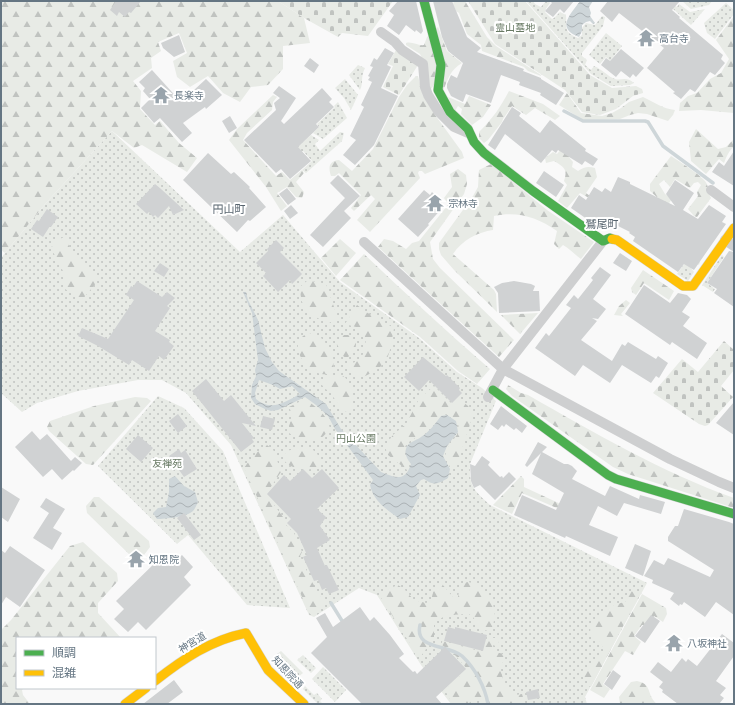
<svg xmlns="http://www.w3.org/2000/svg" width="735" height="705" font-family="'Fira Sans Condensed','Noto Sans JP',sans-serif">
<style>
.green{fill:url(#green-dots)}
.forest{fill:url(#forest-firs)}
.cemetery{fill:url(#cemetery-stones)}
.water{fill:url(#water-waves);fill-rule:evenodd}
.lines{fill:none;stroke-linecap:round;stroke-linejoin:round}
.stream{stroke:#ced6d9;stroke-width:3.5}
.building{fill:#d0d2d3}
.fast-casing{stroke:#d5d6d7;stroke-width:10}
.slow-casing{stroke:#d5d6d7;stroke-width:10}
.street{stroke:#cecfd0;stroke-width:10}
.fast{stroke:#4caf50;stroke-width:9}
.slow{stroke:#ffc107;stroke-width:9}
.labels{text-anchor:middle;stroke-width:4;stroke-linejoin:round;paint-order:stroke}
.park-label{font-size:10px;fill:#687a64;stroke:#fff}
.poi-label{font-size:10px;fill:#657683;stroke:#fff;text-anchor:start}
.street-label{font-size:10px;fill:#657683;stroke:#fff}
.neighbourhood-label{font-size:11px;fill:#57646e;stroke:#fff}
</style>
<defs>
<pattern id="green-dots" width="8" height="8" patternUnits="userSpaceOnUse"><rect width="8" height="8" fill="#e8ebe6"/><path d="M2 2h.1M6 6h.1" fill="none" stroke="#c0c3c0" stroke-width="1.8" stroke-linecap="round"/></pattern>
<pattern id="forest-firs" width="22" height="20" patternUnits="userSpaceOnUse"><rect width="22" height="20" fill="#e8ebe6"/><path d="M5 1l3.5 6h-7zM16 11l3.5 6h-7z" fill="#c0c3c0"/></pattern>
<pattern id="cemetery-stones" width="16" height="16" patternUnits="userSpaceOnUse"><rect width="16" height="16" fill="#e8ebe6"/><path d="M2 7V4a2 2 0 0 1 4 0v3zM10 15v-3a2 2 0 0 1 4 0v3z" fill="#c0c3c0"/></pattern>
<pattern id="water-waves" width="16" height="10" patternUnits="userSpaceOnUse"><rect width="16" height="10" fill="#ced6d9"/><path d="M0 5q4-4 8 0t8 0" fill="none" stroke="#abb2b5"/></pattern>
</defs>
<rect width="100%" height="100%" fill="#f9f9f9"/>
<path class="green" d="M526,1H533L535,4L541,7L546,1H549L550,3L545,10V12L552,19L554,18L560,12L566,15C567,28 563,32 578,38L582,35V28L586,23L595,25L602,16L605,17L603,26L582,53V56L587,60L585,65L591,70L594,66C602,69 607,76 615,79C621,81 626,76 634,83L630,85L611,86L591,74Z
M682,1H712L709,5L691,9Z
M726,3L734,10V14L715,39L707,33L704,23Z
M679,4L690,12L705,9L691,25L672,8L674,5L677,7Z
M606,33L622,46L610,61L606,57L600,64L589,55Z
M358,65L365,68C360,78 364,82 360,90L349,75Z
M345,79L358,95L351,110L344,98L335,88Z
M338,102L347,118L323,139L313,133L319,127L317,124L335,107L334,106Z
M112,131L240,252L283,215L340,282L419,338L457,372L482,388L496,401L470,464C469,487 474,490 490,505L647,583L585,697L587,704H451L421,665L377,595L359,588L314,617L309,615L231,445L186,393L162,380H138L78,391L37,403L22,412L1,393V258L46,203Z
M340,132L344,133L342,141L306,173L302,170L312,161L303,151L298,154L294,150L311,135L319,140L315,144L320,151Z
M687,254L700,262L699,265L697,264L691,268L694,272L688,281L677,274L685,263Z
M722,255L724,257L707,283L715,289L713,292L702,285Z
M158,396L184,408L223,451L290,608L247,605L188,535L177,544L98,466Z
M281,651L303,673L297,678L299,680L296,683L278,664L277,654Z
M303,655L316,668L311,673L297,660Z
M323,667L346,690L335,702L312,679Z
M305,686L314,695L317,693L322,699L320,701L323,704H318L303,689Z"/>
<path class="forest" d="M1,1H278L304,18L310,43L283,46V69L268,85L251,87L240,102L223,93L208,76L190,87L177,77L173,61L187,53L179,33L158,42L161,51L151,58L152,68L133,81L141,91L140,109L155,125L160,121L179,143L197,158L187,172L142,145L134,148L112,131L46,203L5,253L1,250Z
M454,1H465L487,37L496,46L541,75V76L528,71L524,67L482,51L481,45L467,34L459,13L456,11L453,4Z
M734,16V113L701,110L679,111L680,103L688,96L697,93L710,79L721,73L729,59L716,40Z
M438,27L447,51L462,63C450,70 448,79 443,91L436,82L429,92L423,60L420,54L406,45V43C412,41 418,46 424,45L427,37Z
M416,76H418L423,96L433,112L462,152L464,158L425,174L422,171H419L418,173L420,178L370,232L357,220L375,199L371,195L354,211L351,208L361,195L339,173L335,176H331C328,167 329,161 339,160L352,171L373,149L399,97L407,85Z
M509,91L543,104L560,116L555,120L535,108L526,115L512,106L503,119L502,122L488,140L484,143L479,138V132C493,118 500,108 509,91Z
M567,93L581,113L602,116L612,113L621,108L629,102L643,97C654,102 663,109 675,110L673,115L668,121L647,114L638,113L630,115L620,119L583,120L559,105Z
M273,95L277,97L273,102L272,110L247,133L243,140L276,176L282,172L290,180L302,170L304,173L296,182L304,192L302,198L296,197L287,187L277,193L287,206L281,211L266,187L229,140L237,129Z
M469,96L491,105L483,117L472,125L461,114L462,109L458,106L455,111L448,97L465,104Z
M696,129L718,149L726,147L734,139V147C729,150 726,158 724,163L719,159L706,174L691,161L689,142Z
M568,141L569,157L573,162L572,167L578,171C584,167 588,166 595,168L597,177L586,193L590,196L589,198L580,193L567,208L558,201L567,185L564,181C568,169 564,167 554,161L546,163L545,158L553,152L557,154Z
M671,156C680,162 698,173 705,181C709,186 708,193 711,198L697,217L694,216L688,209L698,196L697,192L701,185L698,182L694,183L690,188L675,179L670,187L664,180L659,184L665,194L672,199L667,206L650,191V184Z
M491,164L547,210L594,242L581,259C574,254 570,249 563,245L559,249L554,244L557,231C537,217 517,211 494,216L493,230C478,232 462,240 453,254L494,290L496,294L497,312L454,270L441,255L439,249V243L473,196L478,187L479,170Z
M458,169L466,175L467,184L464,194L430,242L433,259L440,268L514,340L499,357L378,247L384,239L393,241L406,249L412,243L419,241L447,206V202L444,198L452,187L450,174Z
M64,237L68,238L69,246L71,251L97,276V282L81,301L64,288V273L51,248L54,242Z
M340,239L356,253L336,276L321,258Z
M364,254C405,293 447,332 490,369L477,384L458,371L420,337L340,280Z
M643,270L674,291L669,300L644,283L636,295L632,292L631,288Z
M308,280L326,284L335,310L336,319L329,323C308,314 301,311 300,287Z
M626,300L630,303L621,314L623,316L614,315L619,306Z
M357,305L366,312L394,328C389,355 391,365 363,377L357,375L345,366L360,360L365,350L366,338L356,327L345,324Z
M538,313L520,334L501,315Z
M309,333C313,334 317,335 321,338C328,344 340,365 329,373C313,382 281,343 309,333Z
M344,335H349L356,342C356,351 354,354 346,358C337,352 332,342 344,335Z
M339,374C354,379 359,407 345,412L342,410L330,392L324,388L322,385C325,378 332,375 339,374Z
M508,385L521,393L528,395C595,433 661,472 734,498V508L628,474L613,467L512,396L506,389Z
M434,386L452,404L458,398L468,406L473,415L456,468L451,469L445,456L448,447L459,432L458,421L449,414L440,415C434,422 428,429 420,435C417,438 412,439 409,442C401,448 404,457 409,464L407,470L388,455L386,450L387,443L393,435L406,424L419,399Z
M135,397L147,398L151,401L93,465L86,464L49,431L47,427L50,421L94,406Z
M305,399C316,407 327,414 330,429C327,432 324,436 321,438C312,443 293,440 288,431L292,414L289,407Z
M267,445L274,451L281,472L266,494L283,517L284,523L294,533L302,552L300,556L311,580L324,603L323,606L313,615L310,614L307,608L244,468C250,459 257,451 267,445Z
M304,447C311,448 315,450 319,457C329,476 282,471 284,457C284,456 286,452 286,451Z
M521,476L524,479V487L565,506L559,509L522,493L512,514L493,505Z
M94,497H99L149,541L150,547L141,559H134L87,513L86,506Z
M83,542L117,573L118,581L98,603V613L121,638H17V688H24L22,690L23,695L30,704H1V630L11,620L70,546Z
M467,582L473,583L484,591L493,604L495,616L492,629L488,631L481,629L473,617L469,614L447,615L434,622V638L421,656L412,647L380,596L386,590L398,585L405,590L414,600L426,603L431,601L434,588L442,584L453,597H458L460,586Z
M631,591L640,594L591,687L589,686L587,680L580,674C587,663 608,663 602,645C600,639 593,638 590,630C602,609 601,608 625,602Z
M642,594L666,608L667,614L663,622L654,616L649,625H642L634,636L641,642L633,655L625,651L603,684L610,689L604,698L590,690Z
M487,638H495L499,641L498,647L493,645L491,650L496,653H500L504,655L505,659L500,667L505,687L516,695L522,694L525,704H483L479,697L467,704H454L450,700L445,690L467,669L456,656L442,645V641L483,652Z
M637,681C653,684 646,695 657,704H620L619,697L631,682Z"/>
<path class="cemetery" d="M278,1H393L368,36L342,33L338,37L304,18Z
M468,1H525L590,75L612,88L636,86L642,89L643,92V93L633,96L616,109L600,115L582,112L565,90L495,44Z
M396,50L418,65L399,95L383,87L393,66L388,64Z
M724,341L734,350V370L721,386L733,397L708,425L705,426L699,424L653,393L682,359L698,372Z"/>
<path class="water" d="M580,1H593L589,7L591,13L590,16L595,23L593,24L590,21L586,22L582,25V31L579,37C555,28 571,14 580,1Z
M243,292H246L248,300L258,320L265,348L272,362L279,371L326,404L341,429L381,472C396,478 405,482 411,464C408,460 404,454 406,449C407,442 416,441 421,437C429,432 435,424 441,416L447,415L456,421L458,432L447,446L443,456L450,469L448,478C438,484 434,486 424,479L421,480L416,486L420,495L408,517L400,519C386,509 374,502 370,485L373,480L335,429L328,416L316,405L305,397L278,410L271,411L265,409L255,404L251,398L252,385L256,376L255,370L258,360L252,313ZM259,380L273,385L280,389L292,386L300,394C285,402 272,412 256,399L255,393Z
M175,476L184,486L195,492L198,502C197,504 195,509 193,511C187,517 165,519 157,519L153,513L158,508L166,507L169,492V479Z"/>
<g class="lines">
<path class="stream" d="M564,111L583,121H645L648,122L663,146L713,183
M331,603L344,624
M420,625C414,650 448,644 462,656C475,668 485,687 488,704"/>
</g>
<path class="building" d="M116,1H141L131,13L129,12L125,17L119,12L117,16L110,10Z
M398,1H416L423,31L421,34L416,30L415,32L406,25L399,35L387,26L394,15L389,11Z
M433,1H452L467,37L481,48L477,52L524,69L523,71L541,78V79L564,93L556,105L540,95L541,93L519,85L520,82L501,75L491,103L466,94L463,102L451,96L447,88V84L451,75L457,78L463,63L448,51L442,37Z
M550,1H574L564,13L560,9L553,17L545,11L552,3Z
M608,1H680L672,10L680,17L679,18L723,55L721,59L725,63L715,75L710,72L695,92L690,89L681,99L673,93L675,92L647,68L664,48L619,13L612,22L600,11Z
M179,35L185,52L174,57L163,48L161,43Z
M385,48L394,53L387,65L391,67L381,88L398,96L374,145L355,165L343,155L356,140L350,136L364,107L361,105L372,82L368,80L370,77L368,76L373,67L370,66L374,58L377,60Z
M621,49L644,68L636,77L633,74L630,78L621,71L616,77L601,65L606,58L610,61Z
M310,58L319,65L314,73L304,66Z
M152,70L181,102L206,79L222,95L206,109L205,107L183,123L192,133L182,142L160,118L154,123L141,108L150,99L143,91L145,88L139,82Z
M279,86L296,98L281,121L284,124L322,88L332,99L329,102L334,107L316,124L319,127L298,147L311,161L290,179L281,169L276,173L244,140L276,110L274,103L280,98L273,93Z
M512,107L521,113L519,116L540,133L550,120L586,149L585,151L598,159L593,166L585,161L582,165L558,150L556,153L552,150L541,163L505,134L495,150L488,145Z
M230,116L237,128L229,133L222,121Z
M734,151V186L712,172L719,162L724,166Z
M208,153L231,174L234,172L250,187L249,188L266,207L250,221L248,220L237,232L183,180Z
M544,171L564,185L556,197L536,183Z
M338,175L360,196L344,211L351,218L323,247L310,235L345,198L330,183Z
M618,177L630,182V184L675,206L666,194L675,180L694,193L683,210L698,219L709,205L726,216L722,222L726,224L694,270L684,264L678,272L633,241L635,237L629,233L630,232L610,222L604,231L571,208L579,195L586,200L594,187L602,192L605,188L611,192Z
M155,184L161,189L184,210L173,215L169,206L158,218L155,215L153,217L149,212L147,214L136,204Z
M287,188L296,199L288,205L279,194Z
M424,190L430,195L432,192L439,199L437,201L443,207L428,224L429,225L418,237L398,219Z
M291,205L298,213L290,219L284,211Z
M47,209L58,217L51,227L50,226L43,237L31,229L37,220L39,221Z
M276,240L284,248L280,252L302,274L292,284L290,280L278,292L263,276L266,273L256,263L268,251L267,249Z
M729,251L734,252V307L714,293L717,289L707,283Z
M620,253L632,261L626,271L613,263Z
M160,263L169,269L164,277L154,271Z
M600,267L611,275L593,299L606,309L598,319L592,318L597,321L581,340L612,361L622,344L625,346L628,342L656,359L658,356L668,363L659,378L656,376L651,383L622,365L610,383L583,365L575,376L535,348L546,333L549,336L571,308L566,305L574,295L578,299L593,280L591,278Z
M137,281L162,297L167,292L175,298L167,306L170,308L155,331L170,340L169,342L174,346L164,360L159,356L149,371L132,360L129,365L98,346L78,336L82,328L108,339L134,300L126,295L131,286L133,287Z
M514,281L531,284L535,286L533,291H539L540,311L499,313L498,293L494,287L502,283Z
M644,285L670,303L678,293L687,295L691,299L682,312L690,317L683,326L707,343L697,359L672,342L670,345L625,314Z
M423,357L446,376L447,375L460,388L459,390L462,393L452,403L429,380L419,391L404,377Z
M206,379L224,401L231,395L256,426L242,423L254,438L252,439L254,442L241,452L192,391Z
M734,402V435L716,423Z
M501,406L527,426L522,433L516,428L514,430L506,424L504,427L502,425L498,430L490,424Z
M178,414L187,426L178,433L169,421Z
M263,416L275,419L272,430L260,427Z
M32,431L40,440L47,434L71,461L75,457L82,463L74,471L73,470L62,480L52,469L43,477L15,447Z
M138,435L153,448L141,462L126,449Z
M538,442L547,447L542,452L564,464H568L572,466L577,471L572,479L605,496L610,486L639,499L640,495L665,502L661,514L624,503L617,516L598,506L589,525L618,537L610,556L566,536L565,538L514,515L522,495L556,510L564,493L532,474L541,453L527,467L525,465Z
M179,449L181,453L185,450L197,469L184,477L169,456Z
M482,456L490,462L488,465L500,477L502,476L503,478L509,472L516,479L495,500L480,485L474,488L471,481L470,464L475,466Z
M303,469L312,478L322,469L339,488L317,509L326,517L320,526L330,540L317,548L325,566L327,565L339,590L329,594L326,588L322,590L318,580L314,581L303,557L307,555L297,533L287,523L291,519L267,494L284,475L290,481Z
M1,487L20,499L8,522L1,517Z
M46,498L65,509L53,528L62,533L52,550L33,538L49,513L40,507Z
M684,509L729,522L734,524V615L716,602L705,617L684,602L682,605L680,604L679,606L670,599L674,593L652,583L653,580L644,576L654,560L664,565L668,558L710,577L714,570L668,541V537L675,526H678Z
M184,513L201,535L194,540L177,518Z
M635,544L651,551L643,576L625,568Z
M10,546L45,570L20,607L6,597L1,605V550L5,553Z
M182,555L193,567L184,577L191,585L146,630L138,622L128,632L114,619L124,609L116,601L162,556L171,565Z
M360,607L370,621L374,617L390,635L404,654L399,658L413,672L415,671L417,674L445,647L466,669L436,697L442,704H362L311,653L327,637L316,618L325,613L333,627Z
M651,615L660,621L645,643L635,636Z
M448,627L455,629V627L487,635L483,651L444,641Z
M722,634L734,643V656L716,681L726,688L720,695L724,698L719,704H678L662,692L663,690L659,687L663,682L650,672L658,662L671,672L682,658L686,662L688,659L697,666Z
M613,670L621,676L612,690L604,684Z
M174,680L183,692L167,704H143Z
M538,689L540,698L528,700L526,692Z"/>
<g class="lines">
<g class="fast-casing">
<path id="fast" d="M424,1L441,65L438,90L450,112L468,129L474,142L484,153L533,191L603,241L610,238L612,239
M493,390L608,475L616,479L734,514"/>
</g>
<g class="slow-casing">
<path id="slow" d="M612,239L617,240L683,286H693L734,228
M155,681C183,659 211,640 246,633L268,670L304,704
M125,704L146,688"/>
</g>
<path class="street" d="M381,32L395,42L402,50L423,64L425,87L428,95L438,111L454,127L468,133
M711,190L734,207
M725,240L734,246
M364,242L503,369L670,459L719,482L734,488
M488,397L503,369L603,241"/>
<use href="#fast" class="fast"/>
<use href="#slow" class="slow"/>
</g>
<defs>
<g id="temple-bare" transform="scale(1.38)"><path d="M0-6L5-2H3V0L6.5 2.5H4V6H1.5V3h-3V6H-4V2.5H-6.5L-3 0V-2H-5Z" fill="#99a4ac" stroke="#fff" stroke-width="2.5" paint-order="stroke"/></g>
</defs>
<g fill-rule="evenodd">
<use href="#temple-bare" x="646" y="38"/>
<use href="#temple-bare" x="161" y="95"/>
<use href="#temple-bare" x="435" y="203"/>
<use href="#temple-bare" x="136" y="559"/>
<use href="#temple-bare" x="674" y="643"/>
</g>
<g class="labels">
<g class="park-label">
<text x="515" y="31">霊山墓地</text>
<text x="356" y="442">円山公園</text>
<text x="167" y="467">友禅苑</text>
</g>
<g class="poi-label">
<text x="659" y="42">高台寺</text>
<text x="174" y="99">長楽寺</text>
<text x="448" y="207">宗林寺</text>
<text x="149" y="563">知恩院</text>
<text x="687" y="647">八坂神社</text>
</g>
<g class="street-label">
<text transform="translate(192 642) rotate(-31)" y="4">神宮道</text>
<text transform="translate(288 672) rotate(47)" y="4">知恩院通</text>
</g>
<g class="neighbourhood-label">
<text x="229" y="213">円山町</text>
<text x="602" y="228">鷲尾町</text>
</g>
</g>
<rect width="735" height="705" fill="none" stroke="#657683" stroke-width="4"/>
<rect x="16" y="637" width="140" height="52" fill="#ffffff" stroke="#c1c8cd"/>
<rect x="24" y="650" width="20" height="6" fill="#4caf50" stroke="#c1c8cd"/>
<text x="52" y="657" font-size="12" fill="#657683">順調</text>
<rect x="24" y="670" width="20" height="6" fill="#ffc107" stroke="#c1c8cd"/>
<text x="52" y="677" font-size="12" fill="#657683">混雑</text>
</svg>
